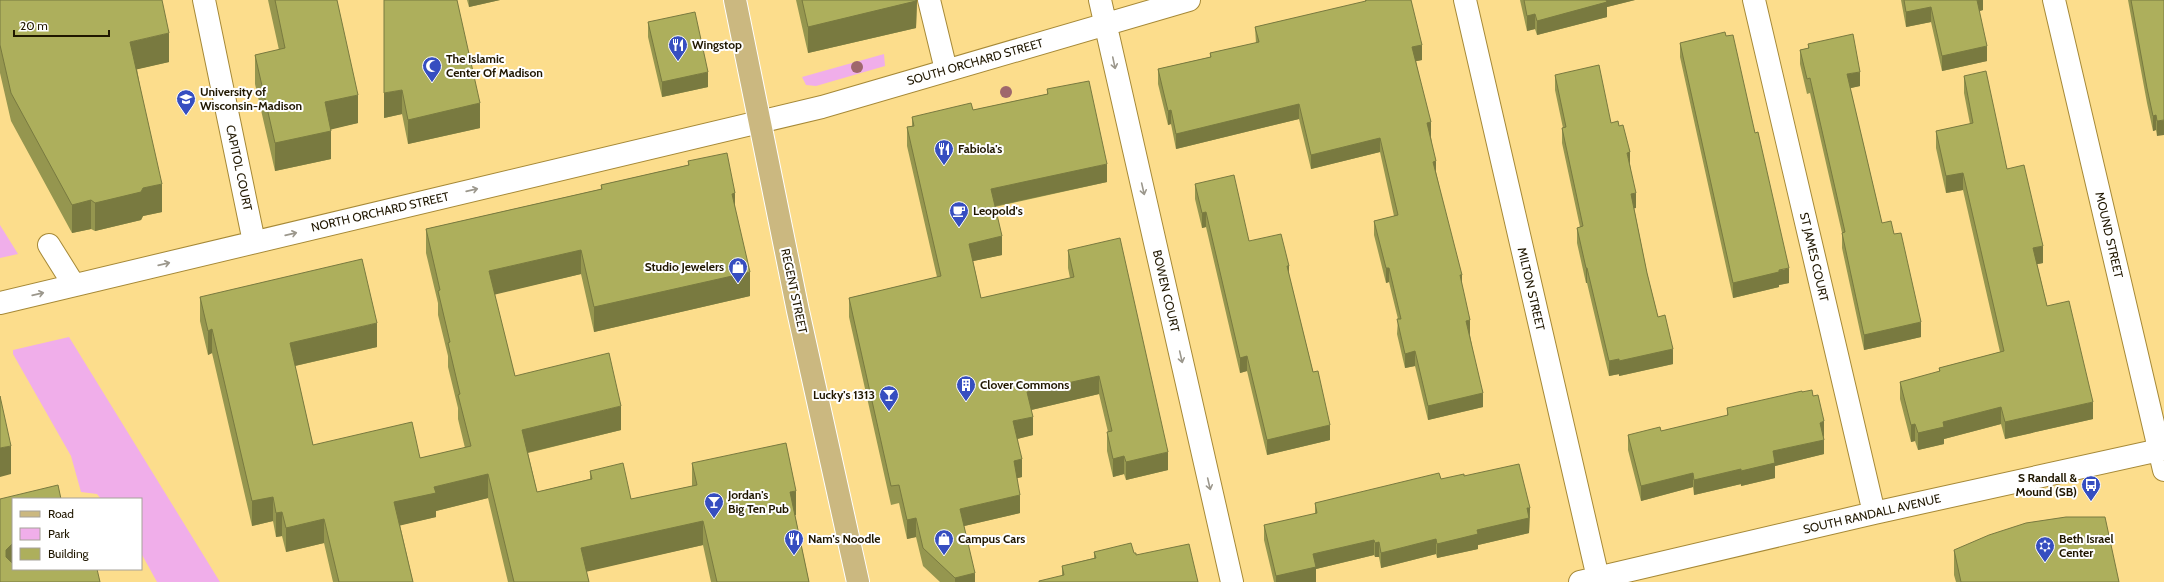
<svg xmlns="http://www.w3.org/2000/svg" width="2164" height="582" font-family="Cabin,sans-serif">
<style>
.green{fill:#f0aeea}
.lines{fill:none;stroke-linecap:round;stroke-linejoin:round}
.minor-casing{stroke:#a68937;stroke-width:24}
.major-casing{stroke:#fff;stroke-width:24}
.minor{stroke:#fff;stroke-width:22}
.major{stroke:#cbb880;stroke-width:22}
.tree{fill:#9f676c}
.wall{fill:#95964f}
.shaded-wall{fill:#797a40}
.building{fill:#adaf5c;stroke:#797a40}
.oneway{stroke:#9b978c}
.labels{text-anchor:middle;stroke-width:4;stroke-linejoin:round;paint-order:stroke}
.poi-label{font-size:12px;font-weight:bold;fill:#201700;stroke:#fff;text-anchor:start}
.street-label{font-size:12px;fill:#201700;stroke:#fff}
</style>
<rect width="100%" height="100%" fill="#fcdd8c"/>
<path class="green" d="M884,54L885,66L816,86L806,85L802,77Z
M0,225L18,254L0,258Z
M69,337L220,582H157L141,553V499H101L97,494L81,492L71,456L13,354V350Z"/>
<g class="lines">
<g class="minor-casing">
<path id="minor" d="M204,0L254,242
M929,0L946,70
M1100,0L1232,582
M1465,0L1598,578
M1754,0L1874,513
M2054,0L2164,470
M49,245L74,285
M0,303L822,107L1189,0
M1580,582L1874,513L2164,449"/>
</g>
<g class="major-casing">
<path id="major" d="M735,0L798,311L858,582"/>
</g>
<use href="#minor" class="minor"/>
<use href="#major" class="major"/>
</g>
<g class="tree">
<circle cx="857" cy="67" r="6"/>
<circle cx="1006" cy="92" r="6"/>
</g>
<path class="wall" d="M0,0L169,62L137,69L162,212L143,216L141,220L95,231L91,229L72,233L11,121L0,73Z
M268,0H337L358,123L330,129L331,159L275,171L255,84V55L279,50Z
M457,0L480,128L408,144L402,114L384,118Z
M467,0H500L469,7Z
M796,0H917L916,28L808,53Z
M1365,0H1411L1422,60L1416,61L1431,137L1436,172L1462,286L1470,335L1483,407L1428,420L1415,366L1405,368L1397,334L1398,319L1389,282L1386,283L1374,235V221L1394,216L1380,152L1311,169L1299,119L1176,149L1171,124L1168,125L1158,84V69L1210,57V53L1256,43L1255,27L1365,2Z
M1520,0H1635L1607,7V17L1537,35L1535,29L1527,31Z
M1901,0H1983V10L1979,11L1987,61L1942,71L1931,22L1906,27Z
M2128,0H2164L2157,136L2156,130L2153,131L2147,103Z
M648,22L708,87L662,97L648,37Z
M1680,43L1789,283L1779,285V287L1733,298L1680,57Z
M1808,44L1860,86L1850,88L1882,223L1921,337L1864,350L1842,248V233L1810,93L1807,94L1800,64V50L1808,48Z
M1555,75L1611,123L1630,164L1636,208H1634L1647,273L1658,317L1673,364L1619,376V374L1609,376L1587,283H1586L1577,243V228L1580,227L1562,143V128H1563L1555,90Z
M1964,76L2007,169L2043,263L2037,264L2047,306L2093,419L2005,439L2001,424L1944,439V444L1918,450L1915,441L1911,442L1900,399V382L1939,372V368L2000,352L1963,190L1946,193L1936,148V131L1970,124L1964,93Z
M1047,89L1107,182L995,207L1002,255L973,261L981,298L1070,278L1068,268V250L1168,470L1126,480L1124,474L1113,477L1107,451V432H1108L1099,394L1031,410L1033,435L1017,439L1022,477L1017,478L1020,513L964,526L975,582H940L923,566L916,537L907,539L899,503L891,505L849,317V298L937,277L907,146V127L912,126V117L973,110L1047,94Z
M688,161L735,207L750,296L594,332L581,274L494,294L515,376L621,430L528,453L537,492L590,479V471L631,499L692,486V463L796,515H795L809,582H711L703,545L586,571L589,582H508L488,498L436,511V517L400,525L413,582H333L324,543L286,552L282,536L276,537L273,521L252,526L212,353L208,355L200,321V297L377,347L295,366L313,445L420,458L465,448L458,419V408L448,367V356L438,315V303L426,253V229L601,189V185L688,165Z
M1195,184L1249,241L1289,275L1330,440L1267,455L1247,371L1240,373L1206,227L1202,228L1195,199Z
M1727,408L1824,436V454L1775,466V478L1741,486V484L1694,495L1693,487L1641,501L1628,450V435L1661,431L1727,416Z
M1464,476L1530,508L1529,533L1478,545V549L1437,558L1436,554L1381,568L1379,557H1375L1374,555L1316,569V582H1274L1264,540V525L1315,514V503L1441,479Z
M1954,550L2119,582H1956L1954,575Z
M1094,552L1134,553L1136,555L1062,576V566L1094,558Z"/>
<path class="shaded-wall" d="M469,0H500L469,7Z
M911,0H917L916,28L808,53V27Z
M1604,0H1635L1607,7V17L1537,35V21Z
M1976,0H1983V10L1976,12Z
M1931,7V22L1906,27V12Z
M1535,14V29L1527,31V16Z
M169,33V62L130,71V42Z
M1422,45V60L1412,62V47Z
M1987,46V61L1942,71V56Z
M708,72V87L662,97V82Z
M1860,72V86L1847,89V74Z
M402,90V114L384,118V93Z
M358,95V123L325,131V102Z
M480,103V128L408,144V120Z
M1299,104V119L1176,149V134Z
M1171,110V124L1168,125V111Z
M2156,115V130L2153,131V116Z
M2164,120V135L2157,136V121Z
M1431,122V137L1427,138V123Z
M331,131V159L275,171V143Z
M1380,138V152L1311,169V155Z
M1630,152V167L1627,153Z
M1436,161V175L1433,162Z
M1107,164V182L991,207V189Z
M1963,173V190L1946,193V176Z
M162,184V212L143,216L141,220L95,231V203L143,188Z
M735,193V217L732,194Z
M1636,193V208L1631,209V194Z
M91,200V229L72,233V205Z
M1206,212V227L1202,228V213Z
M1002,236V255L969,262V244Z
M2043,246V263L2033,265V248Z
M581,250V274L489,296V271Z
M1287,266H1289V280Z
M1386,268H1389V282L1386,283Z
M1586,268H1587V283H1586Z
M1789,268V283L1779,285V287L1733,298V283Z
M750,272V296L594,332V307Z
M1460,275H1462V289Z
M1470,320V335H1466V321Z
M1921,322V337L1864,350V335Z
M377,323V347L290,367V343Z
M212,329V353L208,355V331Z
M1673,349V364L1619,376V361Z
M1415,351V366L1405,368V354Z
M1247,356V371L1240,373V358Z
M1619,359V374L1609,376V361Z
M1099,376V394L1027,411V392Z
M1483,393V407L1428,420V406Z
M2093,402V419L2005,439V422Z
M621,406V430L522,454V430Z
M2001,407V424L1944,439V444L1918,450V433L1943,422Z
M1033,417V435L1013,440V421Z
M1824,421V436L1820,438V423Z
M1915,424V441L1911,442V425Z
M1330,425V440L1267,455V440Z
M1824,440V454L1775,466V478L1741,486V471L1773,451Z
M11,446V474L0,477V448Z
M1168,452V470L1126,480V462Z
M1124,456V474L1113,477V459Z
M1022,459V477L1014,479V461Z
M1741,469V484L1694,495V480Z
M1693,473V487L1641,501V486Z
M488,474V498L436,511V517L394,527V502L434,487Z
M796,491V515L790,517V492Z
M1020,495V513L960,527V509Z
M273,497V521L252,526V501Z
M1527,508H1530L1529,533L1478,545V549L1437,558V544L1477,530Z
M282,512V536L276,537V513Z
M916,518V537L907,539V520Z
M324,519V543L286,552V528Z
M703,521V545L581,573V548Z
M1436,539V554L1381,568V553Z
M1374,540V555L1316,569V582H1276V576L1313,554Z
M1379,542V557H1375V543Z
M13,543V569L6,578V550Z
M975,573V582H955V578Z"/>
<path class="building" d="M0,0H162L169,33L130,42L162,184L143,188L141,192L95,203L91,200L72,205L11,93L0,45Z
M275,0H337L358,95L325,102L331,131L275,143L255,55L285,48Z
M384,0H457L480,103L408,120L402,90L384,93Z
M802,0H916V1L808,27Z
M1366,0H1411L1422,45L1412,47L1431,122L1427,123L1436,161L1433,162L1462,275H1460L1470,320L1466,321L1483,393L1428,406L1415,351L1405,354L1397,319H1401L1389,268H1386L1374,221L1398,215L1380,138L1311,155L1299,104L1176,134L1171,110L1168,111L1158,69L1211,57L1210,53L1259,42L1255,27L1366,1Z
M1524,0H1606L1607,2L1537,21L1535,14L1527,16Z
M1904,0H1977L1987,46L1942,56L1931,7L1906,12Z
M2131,0H2164V120L2157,121L2156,115L2153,116L2147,88Z
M695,12L708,72L662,82L648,22Z
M1725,32L1726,36L1733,35L1755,133L1758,132L1789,268L1779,270V272L1733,283L1680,43Z
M1853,34L1860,72L1847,74L1882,223L1891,221L1894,234L1901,233L1921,322L1864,335L1842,233L1845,232L1810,78L1807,79L1800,50L1809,48L1808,44Z
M1599,65L1611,123L1618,121L1619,126L1623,125L1630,152L1627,153L1636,193L1631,194L1647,273L1658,317L1665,315L1673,349L1619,361V359L1609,361L1587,268H1586L1577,228L1583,226L1562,128L1566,127L1555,75Z
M1986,71L2007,169L2024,165L2043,246L2033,248L2047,306L2069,301L2093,402L2005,422L2001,407L1943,422L1944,427L1918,433L1915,424L1911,425L1900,382L1940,371L1939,368L2004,351L1963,173L1946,176L1936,131L1973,123L1964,76Z
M1089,81L1107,164L991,189L1002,236L969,244L981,298L1074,277L1068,250L1120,238L1168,452L1126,462L1124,456L1113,459L1107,432L1112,431L1099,376L1027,392L1033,417L1013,421L1022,459L1014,461L1020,495L960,509L975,573L955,578L923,548L916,518L907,520L899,485L891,486L849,298L941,276L907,127L914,126L912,117L971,103L973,110L1048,94L1047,89Z
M727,153L735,193L732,194L750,272L594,307L581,250L489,271L515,376L609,353L621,406L522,430L537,492L592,479L590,471L623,463L631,499L697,485L692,463L786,443L796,491L790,492L809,582H717L703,521L581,548L589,582H514L488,474L434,487L436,493L394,502L413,582H339L324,519L286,528L282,512L276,513L273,497L252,501L212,329L208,331L200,297L362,259L377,323L290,343L313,445L412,422L420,458L471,446L458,395L460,394L448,343L450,342L438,291L440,290L426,229L602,189L601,185L689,165L688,161Z
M1234,175L1249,241L1281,234L1289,266H1287L1313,372L1318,371L1330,425L1267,440L1247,356L1240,358L1206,212L1202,213L1195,184Z
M1812,390L1813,396L1818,395L1824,421L1820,423L1824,440L1773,451L1775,463L1741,471V469L1694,480L1693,473L1641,486L1628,435L1660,427L1661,431L1728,415L1727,408L1802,391V392Z
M0,396L11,446L0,448Z
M1519,464L1530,508H1527L1529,518L1477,530L1478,534L1437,544L1436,539L1381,553L1379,542L1375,543L1374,540L1313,554L1316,567L1276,576L1264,525L1317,513L1315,503L1439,473L1441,479L1464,474V476Z
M58,485L61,499H13V543L6,550V557L13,564V569H97L100,582H0V499Z
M2066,517H2105L2119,582H1961L1954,550L1989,535L2026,523Z
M1131,543L1134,553H1136V555L1189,544L1198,582H1039V581L1064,575L1062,566L1096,558L1094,552Z"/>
<defs><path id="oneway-shaft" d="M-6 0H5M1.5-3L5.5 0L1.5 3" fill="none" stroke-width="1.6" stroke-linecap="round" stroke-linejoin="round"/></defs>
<g class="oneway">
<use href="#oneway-shaft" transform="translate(1114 63) rotate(78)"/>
<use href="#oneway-shaft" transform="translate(1143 189) rotate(77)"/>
<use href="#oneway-shaft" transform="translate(472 190) rotate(-13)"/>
<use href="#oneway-shaft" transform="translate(291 234) rotate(-13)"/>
<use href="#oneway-shaft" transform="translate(164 264) rotate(-13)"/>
<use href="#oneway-shaft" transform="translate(38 294) rotate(-13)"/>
<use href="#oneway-shaft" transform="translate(1181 357) rotate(77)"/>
<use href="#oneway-shaft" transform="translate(1209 484) rotate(77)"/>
</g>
<defs>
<g id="restaurant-pin" transform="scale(1)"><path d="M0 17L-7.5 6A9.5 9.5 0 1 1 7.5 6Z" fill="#364ec0" stroke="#fff"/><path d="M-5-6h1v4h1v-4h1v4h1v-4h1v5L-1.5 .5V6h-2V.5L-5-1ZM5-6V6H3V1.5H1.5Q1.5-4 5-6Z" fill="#fff"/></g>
<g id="mosque-pin" transform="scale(1)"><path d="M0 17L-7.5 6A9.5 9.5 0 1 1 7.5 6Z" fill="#364ec0" stroke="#fff"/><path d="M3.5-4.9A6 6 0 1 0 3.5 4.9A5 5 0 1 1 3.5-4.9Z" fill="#fff"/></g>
<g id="university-pin" transform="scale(1)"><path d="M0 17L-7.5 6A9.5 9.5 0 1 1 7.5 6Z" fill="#364ec0" stroke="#fff"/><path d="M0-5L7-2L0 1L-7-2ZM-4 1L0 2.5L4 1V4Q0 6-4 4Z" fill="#fff"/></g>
<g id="cafe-pin" transform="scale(1)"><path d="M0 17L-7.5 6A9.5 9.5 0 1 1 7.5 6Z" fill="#364ec0" stroke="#fff"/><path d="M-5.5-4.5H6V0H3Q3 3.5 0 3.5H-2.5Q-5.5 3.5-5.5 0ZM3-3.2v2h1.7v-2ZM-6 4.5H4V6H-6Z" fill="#fff"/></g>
<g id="shop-pin" transform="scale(1)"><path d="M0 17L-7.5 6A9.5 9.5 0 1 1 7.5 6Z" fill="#364ec0" stroke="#fff"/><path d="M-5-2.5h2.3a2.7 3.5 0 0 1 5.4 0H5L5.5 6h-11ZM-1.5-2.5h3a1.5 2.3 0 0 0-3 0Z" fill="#fff"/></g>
<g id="building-pin" transform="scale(1)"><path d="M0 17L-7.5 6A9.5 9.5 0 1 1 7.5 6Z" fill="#364ec0" stroke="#fff"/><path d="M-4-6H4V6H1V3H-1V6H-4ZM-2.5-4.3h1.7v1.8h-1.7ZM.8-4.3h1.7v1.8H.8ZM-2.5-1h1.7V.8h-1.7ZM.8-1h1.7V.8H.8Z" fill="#fff"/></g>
<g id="bar-pin" transform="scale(1)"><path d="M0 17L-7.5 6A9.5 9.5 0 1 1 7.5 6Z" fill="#364ec0" stroke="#fff"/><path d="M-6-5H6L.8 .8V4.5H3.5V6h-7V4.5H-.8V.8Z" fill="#fff"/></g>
<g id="bus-pin" transform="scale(1)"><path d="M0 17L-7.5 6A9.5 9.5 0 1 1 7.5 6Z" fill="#364ec0" stroke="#fff"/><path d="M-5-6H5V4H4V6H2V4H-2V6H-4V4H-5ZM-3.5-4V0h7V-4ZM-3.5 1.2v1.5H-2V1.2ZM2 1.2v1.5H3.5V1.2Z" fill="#fff"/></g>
<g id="synagogue-pin" transform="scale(1)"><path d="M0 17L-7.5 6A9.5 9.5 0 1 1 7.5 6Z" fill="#364ec0" stroke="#fff"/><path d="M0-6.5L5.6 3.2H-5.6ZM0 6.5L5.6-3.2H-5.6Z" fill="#fff"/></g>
</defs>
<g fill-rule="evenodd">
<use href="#restaurant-pin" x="678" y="45"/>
<use href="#mosque-pin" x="432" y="66"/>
<use href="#university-pin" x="186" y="99"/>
<use href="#restaurant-pin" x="944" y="149"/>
<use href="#cafe-pin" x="959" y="211"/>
<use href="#shop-pin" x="738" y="267"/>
<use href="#building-pin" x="966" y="385"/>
<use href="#bar-pin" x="889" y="395"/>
<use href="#bus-pin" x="2091" y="485"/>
<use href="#bar-pin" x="714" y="502"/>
<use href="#restaurant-pin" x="794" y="539"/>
<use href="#shop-pin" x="944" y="539"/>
<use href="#synagogue-pin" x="2045" y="546"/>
</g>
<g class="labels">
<g class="poi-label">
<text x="692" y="49">Wingstop</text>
<text x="446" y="63">The Islamic<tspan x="446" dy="14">Center Of Madison</tspan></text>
<text x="200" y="96">University of<tspan x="200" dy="14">Wisconsin-Madison</tspan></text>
<text x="958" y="153">Fabiola's</text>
<text x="973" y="215">Leopold's</text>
<text x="724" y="271" text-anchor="end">Studio Jewelers</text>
<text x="980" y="389">Clover Commons</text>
<text x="875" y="399" text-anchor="end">Lucky's 1313</text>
<text x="2077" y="482" text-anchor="end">S Randall &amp;<tspan x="2077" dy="14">Mound (SB)</tspan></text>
<text x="728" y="499">Jordan's<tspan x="728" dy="14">Big Ten Pub</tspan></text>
<text x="808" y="543">Nam's Noodle</text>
<text x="958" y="543">Campus Cars</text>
<text x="2059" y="543">Beth Israel<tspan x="2059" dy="14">Center</tspan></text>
</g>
<g class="street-label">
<text transform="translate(975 62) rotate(-16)" y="4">SOUTH ORCHARD STREET</text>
<text transform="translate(239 168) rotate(78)" y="4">CAPITOL COURT</text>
<text transform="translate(380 212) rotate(-13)" y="4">NORTH ORCHARD STREET</text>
<text transform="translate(2109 235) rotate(77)" y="4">MOUND STREET</text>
<text transform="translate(1814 257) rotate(77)" y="4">ST JAMES COURT</text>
<text transform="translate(1531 289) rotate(77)" y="4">MILTON STREET</text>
<text transform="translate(794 291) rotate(78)" y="4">REGENT STREET</text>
<text transform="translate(1166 291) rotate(77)" y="4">BOWEN COURT</text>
<text transform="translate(1872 514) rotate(-13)" y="4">SOUTH RANDALL AVENUE</text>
</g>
</g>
<rect x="12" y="498" width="130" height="72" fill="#ffffff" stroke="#a6a299"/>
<rect x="20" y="511" width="20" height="6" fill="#cbb880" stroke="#a6a299"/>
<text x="48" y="518" font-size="12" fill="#201700">Road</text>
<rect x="20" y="528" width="20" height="12" fill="#f0aeea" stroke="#a6a299"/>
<text x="48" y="538" font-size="12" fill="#201700">Park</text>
<rect x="20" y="548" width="20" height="12" fill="#adaf5c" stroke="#a6a299"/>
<text x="48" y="558" font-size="12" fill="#201700">Building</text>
<path d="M14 30v6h95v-6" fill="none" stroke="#201700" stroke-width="2"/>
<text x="20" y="30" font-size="12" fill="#201700" stroke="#ffffff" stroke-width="3" paint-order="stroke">20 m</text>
</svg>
